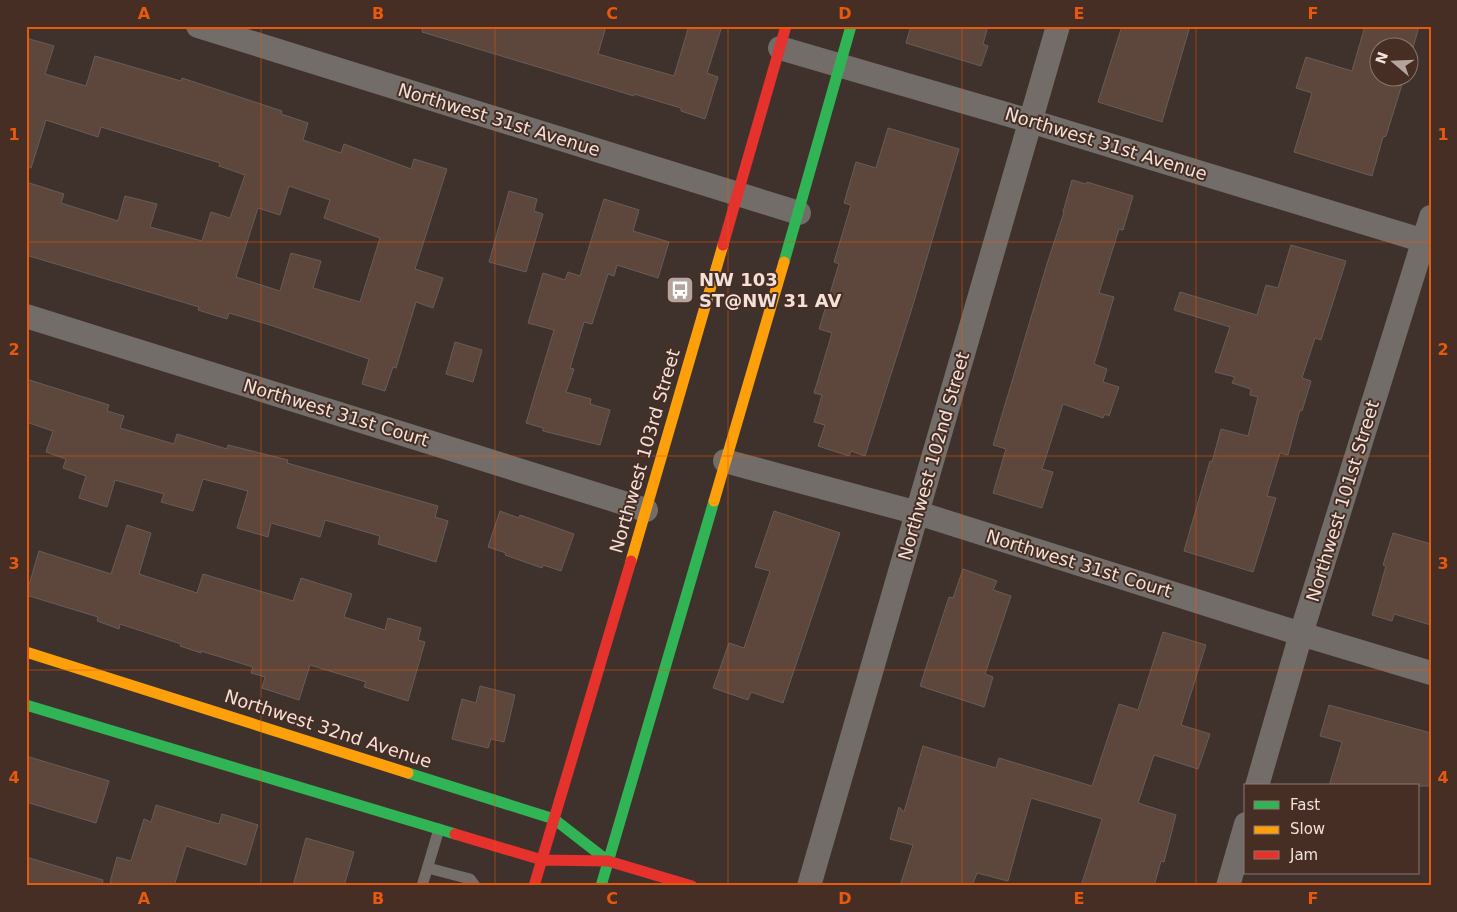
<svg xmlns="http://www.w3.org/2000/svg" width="1457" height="912" font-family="'DejaVu Sans',sans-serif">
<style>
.building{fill:#5d463b;stroke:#685d58;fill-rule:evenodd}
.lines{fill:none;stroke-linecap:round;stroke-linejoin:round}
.lane{stroke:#736d6a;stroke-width:11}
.street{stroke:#736d6a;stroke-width:24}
.fast{stroke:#30b455;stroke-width:11}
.slow{stroke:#ff9f0a;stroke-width:11}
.jam{stroke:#e5322d;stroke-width:11}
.grid{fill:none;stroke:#e8590c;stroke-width:1;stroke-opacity:0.55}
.labels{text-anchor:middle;stroke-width:4;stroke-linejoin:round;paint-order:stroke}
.street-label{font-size:18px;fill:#f2e1da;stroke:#472e24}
.poi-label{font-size:18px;font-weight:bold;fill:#f2e1da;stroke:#472e24;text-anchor:start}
.neatline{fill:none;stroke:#e8590c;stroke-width:2}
.grid-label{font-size:16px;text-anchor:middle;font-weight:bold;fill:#e8590c}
</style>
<rect width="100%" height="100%" fill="#3f322c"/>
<path class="building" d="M423,26H606L598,54L674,76L689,26H722L707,73L718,77L705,119L681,111V108L634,94V96L422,32Z
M911,26H988L983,44L988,46L981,66L906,43Z
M1122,26H1190L1162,122L1098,102Z
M1365,26H1419L1410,59V48H1380V78H1404L1386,136L1383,137L1372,176L1294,152L1312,93L1296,88L1306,57L1352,71Z
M26,38L54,46L45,74L86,86L95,56L181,81L182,78L282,111L281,114L308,123L303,140L341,153L344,144L411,169L414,159L447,169L415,269L443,278L433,308L416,302L396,368L393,367L385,391L362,384L369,359L270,325L229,313L227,319L198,310L199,307L26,255V182L64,194L61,203L118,221L125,196L157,204L150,227L202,241L211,212L230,218L245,175L219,166L220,163L101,127L98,137L46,120L31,168L26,167ZM289,186L330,200L324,218L380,238L360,302L313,288L321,261L291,253L280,291L236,277L258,208L280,215Z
M888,128L959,149L912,308L865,456L851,451L849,456L818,446L825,425L814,422L822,395L814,393L832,333L819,329L839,264L834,262L851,205L844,203L856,162L876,168Z
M1072,180L1086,184L1087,182L1133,196L1123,230L1119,229L1099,293L1114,297L1094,364L1107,369L1103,382L1119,387L1109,416L1105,414L1103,418L1063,404L1042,469L1053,472L1042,508L993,493L1006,449L993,445L1047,264L1064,212H1063Z
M509,191L537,199L534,211L543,214L526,272L489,262Z
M604,199L639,210L633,231L669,242L658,278L617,265L614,276L608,274L592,324L584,322L570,368L574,369L566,392L591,399L590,404L610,410L600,445L543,431V428L526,423L554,330L528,323L543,273L565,280L568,272L580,276Z
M1291,245L1346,261L1321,340L1315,338L1302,378L1311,381L1302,411L1300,410L1288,455L1280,453L1267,496L1276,498L1253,572L1184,551L1210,461L1212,462L1221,429L1248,436L1258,397L1250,395L1251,389L1232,383L1235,377L1215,372L1230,327L1174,310L1180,292L1257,315L1266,285L1278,288Z
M455,342L482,350L473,382L446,374Z
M26,379L109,405L107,411L124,416L120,428L174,444L177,434L227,449L228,445L288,460L287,463L438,506L435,517L448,521L436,562L378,544L380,536L325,520L320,537L271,523L268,537L237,528L248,491L203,479L193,511L161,502L164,494L115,480L107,507L79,498L86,476L63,468L66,459L46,452L53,431L26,422Z
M500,511L519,518L520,515L574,534L561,571L543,565L542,568L505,555L506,553L488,547Z
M774,511L840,533L783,703L751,692L748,700L713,688L729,643L744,648L770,571L755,567Z
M127,525L151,533L139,574L197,593L203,574L293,601L301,578L352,594L344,617L385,630L388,618L421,628L418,640L425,642L408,701L364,687L366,682L310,665L299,700L262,688L265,677L251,673L253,667L201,651V653L180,646L181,644L120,624L119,629L97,621L98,617L26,595L39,551L111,574Z
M1393,533L1431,544V625L1394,614L1392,621L1372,615L1386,566L1383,565Z
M963,569L997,581L993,590L1011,596L985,674L993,677L984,707L920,686L949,597L953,598Z
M1163,632L1206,645L1181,725L1210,734L1198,769L1154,755L1138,803L1176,815L1164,862L1161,861L1154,886H1081L1102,819L1031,798L1008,881L977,873L972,886H900L913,845L890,839L899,807L904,812L923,746L996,768L999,758L1092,786L1119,704L1138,710Z
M480,686L515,695L504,742L491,739L488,748L452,739L462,699L476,703Z
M1329,705L1431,733V786H1329L1342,742L1320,736Z
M26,756L109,781L96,823L26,802Z
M156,805L219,824L222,814L258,825L246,865L186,846L174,886H121L110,882L117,857L131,861L144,819L151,822Z
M306,838L354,852L344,886H293Z
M26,857L103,880L102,886H26Z"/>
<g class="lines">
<path class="lane" d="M428,868L470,879L475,886
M422,886L439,829"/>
<path class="street" d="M198,26L799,213
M780,48L1030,121L1431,243
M26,316L646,510
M725,461L918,513L1301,634L1431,673
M1257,786L1301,634L1431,217
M809,886L1058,26
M1228,886L1246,824"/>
<path class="fast" d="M784,262L851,26
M26,705L455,834
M408,773L554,819L608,861
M601,886L714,501"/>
<path class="slow" d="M714,501L784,262
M631,561L723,245
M26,652L408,773"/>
<path class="jam" d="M723,245L786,26
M455,834L542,860L608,861L692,886
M534,886L631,561"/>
</g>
<path class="grid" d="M261,26V886M495,26V886M728,26V886M962,26V886M1196,26V886M26,242H1431M26,456H1431M26,670H1431"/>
<defs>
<g id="bus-square" transform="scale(1.4375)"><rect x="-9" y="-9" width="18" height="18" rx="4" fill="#b3a49d" stroke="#472e24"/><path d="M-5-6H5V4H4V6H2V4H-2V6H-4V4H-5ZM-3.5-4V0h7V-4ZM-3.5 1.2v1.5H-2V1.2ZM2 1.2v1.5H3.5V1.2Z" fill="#fff"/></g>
</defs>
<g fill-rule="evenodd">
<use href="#bus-square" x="680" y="290"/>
</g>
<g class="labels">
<g class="street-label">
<text transform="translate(499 120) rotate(17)" y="6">Northwest 31st Avenue</text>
<text transform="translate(1106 144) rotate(17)" y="6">Northwest 31st Avenue</text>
<text transform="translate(336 413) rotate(17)" y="6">Northwest 31st Court</text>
<text transform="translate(645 451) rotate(-74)" y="6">Northwest 103rd Street</text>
<text transform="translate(934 456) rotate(-74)" y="6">Northwest 102nd Street</text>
<text transform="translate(1343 501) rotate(-73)" y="6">Northwest 101st Street</text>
<text transform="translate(1079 564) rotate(17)" y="6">Northwest 31st Court</text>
<text transform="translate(328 729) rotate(18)" y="6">Northwest 32nd Avenue</text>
</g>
<g class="poi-label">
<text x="699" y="286">NW 103<tspan x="699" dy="21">ST@NW 31 AV</tspan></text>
</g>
</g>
<rect width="1457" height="912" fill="none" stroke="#472e24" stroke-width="55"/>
<rect x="1244" y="784" width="175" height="90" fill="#472e24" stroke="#8b766d"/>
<rect x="1254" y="801" width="25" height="8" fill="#30b455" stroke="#8b766d"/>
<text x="1290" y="810" font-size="15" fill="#f2e1da">Fast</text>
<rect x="1254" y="826" width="25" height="8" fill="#ff9f0a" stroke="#8b766d"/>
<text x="1290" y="834" font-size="15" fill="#f2e1da">Slow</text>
<rect x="1254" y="851" width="25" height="8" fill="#e5322d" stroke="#8b766d"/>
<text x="1290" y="860" font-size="15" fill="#f2e1da">Jam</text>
<g transform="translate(1394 62) rotate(289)"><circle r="24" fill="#472e24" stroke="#8b766d"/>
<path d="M0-4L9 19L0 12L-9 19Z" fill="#b3a49d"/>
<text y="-8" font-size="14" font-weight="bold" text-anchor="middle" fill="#f2e1da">N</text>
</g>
<rect x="28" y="28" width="1402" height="856" class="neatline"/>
<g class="grid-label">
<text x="144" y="19">A</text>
<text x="378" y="19">B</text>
<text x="612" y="19">C</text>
<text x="845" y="19">D</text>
<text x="1079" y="19">E</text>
<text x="1313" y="19">F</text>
<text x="14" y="140">1</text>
<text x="1443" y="140">1</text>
<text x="14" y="355">2</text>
<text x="1443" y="355">2</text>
<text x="14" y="569">3</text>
<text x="1443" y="569">3</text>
<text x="14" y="783">4</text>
<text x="1443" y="783">4</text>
<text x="144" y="904">A</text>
<text x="378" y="904">B</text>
<text x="612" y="904">C</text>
<text x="845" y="904">D</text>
<text x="1079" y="904">E</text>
<text x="1313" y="904">F</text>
</g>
</svg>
